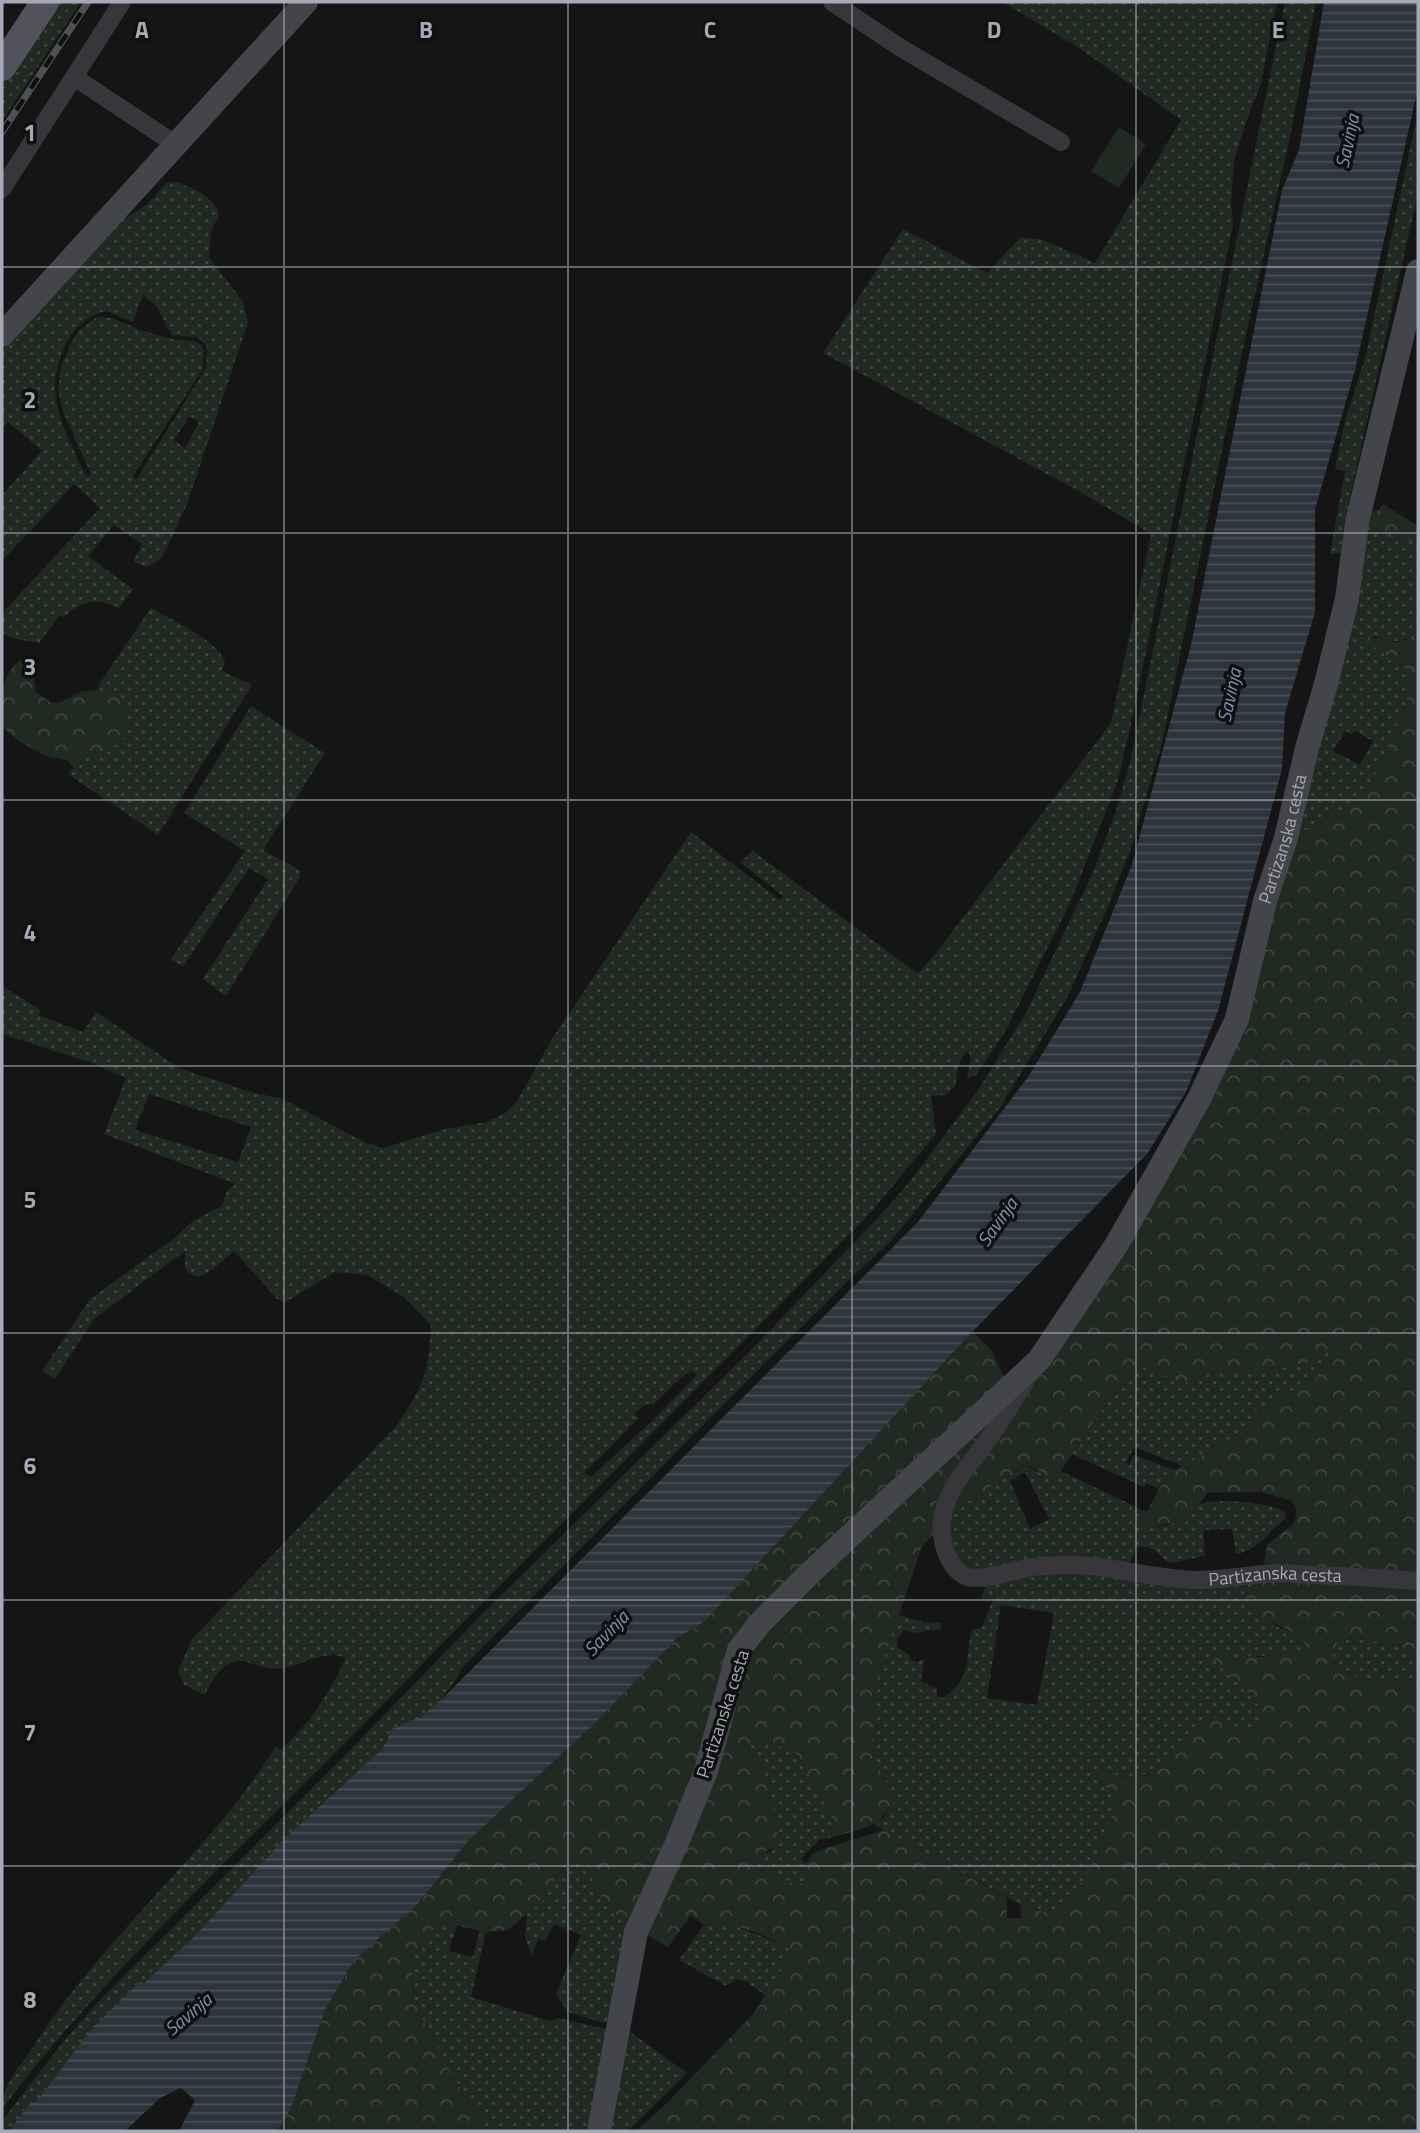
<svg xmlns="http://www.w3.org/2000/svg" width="1420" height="2133" font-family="'Titillium Web',sans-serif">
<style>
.grass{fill:url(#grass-dots);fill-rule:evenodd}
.forest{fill:url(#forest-crowns)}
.garden{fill:#212923}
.water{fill:url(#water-rules)}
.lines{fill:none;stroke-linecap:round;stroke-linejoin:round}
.street{stroke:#36363b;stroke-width:18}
.secondary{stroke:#44454b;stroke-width:24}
.primary{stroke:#52535a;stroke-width:28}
.rail-casing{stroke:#4f5056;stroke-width:7}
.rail{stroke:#101011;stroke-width:4.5;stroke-dasharray:13;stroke-linecap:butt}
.grid{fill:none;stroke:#a7aab6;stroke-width:2;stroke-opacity:0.55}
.labels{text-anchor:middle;stroke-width:7;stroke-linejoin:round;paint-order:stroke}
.street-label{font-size:18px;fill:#a7aab6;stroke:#101011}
.water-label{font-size:19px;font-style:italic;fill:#7e93b1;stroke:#101011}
.grid-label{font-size:23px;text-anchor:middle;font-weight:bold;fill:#a7aab6;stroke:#101011;stroke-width:7;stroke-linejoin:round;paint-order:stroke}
</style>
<defs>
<pattern id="grass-dots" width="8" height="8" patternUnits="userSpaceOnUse" patternTransform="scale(1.75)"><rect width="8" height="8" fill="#212923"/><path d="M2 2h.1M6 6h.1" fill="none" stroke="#3e4541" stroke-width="1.8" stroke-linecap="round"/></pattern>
<pattern id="forest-crowns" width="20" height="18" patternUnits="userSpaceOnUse" patternTransform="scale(1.75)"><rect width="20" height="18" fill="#212923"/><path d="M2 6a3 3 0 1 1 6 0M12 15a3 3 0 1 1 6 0" fill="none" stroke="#3e4541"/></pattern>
<pattern id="water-rules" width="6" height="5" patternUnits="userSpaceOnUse" patternTransform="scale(1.75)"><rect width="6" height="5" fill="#2d343c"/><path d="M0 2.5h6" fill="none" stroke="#494f56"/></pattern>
</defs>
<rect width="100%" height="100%" fill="#151516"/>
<path class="grass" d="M56,2H81L2,121V83Z
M1002,2H1277L1260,87L1251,108L1234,160L1231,204L1233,224L1135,706L1118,780L1071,901L1006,1030L976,1075L967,1079L971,1057L968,1051C954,1066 959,1070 955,1087L946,1095L931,1096L936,1134L866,1218L435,1651C364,1725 291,1797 218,1869C142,1946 67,2022 2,2109C2,2084 22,2064 35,2044C90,1959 165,1889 229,1812C246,1791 260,1769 276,1747L280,1750C310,1724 328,1695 346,1658C323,1648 300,1668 276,1669C264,1670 243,1657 233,1662C221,1667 210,1682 205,1695L184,1685L178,1671L192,1639L397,1425C424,1385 429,1372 431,1325L404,1297L367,1275L335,1272L286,1302L277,1299L234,1251L212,1270L198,1277L189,1274L185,1267V1251L94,1319L55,1379L42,1371L90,1299L172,1240L193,1221L222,1206L227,1190L236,1184L104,1134L126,1078L92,1063L2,1034V986L41,1010L38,1015L83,1032L96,1012L181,1069L251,1092L283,1099L366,1143L383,1148L445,1129L486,1122L504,1114L516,1103L552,1039L691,832L780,900L783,896L740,862L753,851L918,974L936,953L1111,723L1151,534L1084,494L823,353L903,229L987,273L1021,237L1044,240L1095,263L1181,120L1079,48ZM149,1094L251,1127L238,1162L135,1130ZM692,1371L697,1375L654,1419L591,1477L584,1473L639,1418L634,1414C640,1408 645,1403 654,1404L679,1379Z
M1285,2H1316L1289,141L1240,362L1162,743L1129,854L1106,911L1067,998L999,1109L890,1242L856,1273L739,1389L462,1668C453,1687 439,1703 423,1716C403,1731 392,1718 382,1749L283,1840L194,1937L144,1984L139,1982L90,2032L36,2103L31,2102L9,2131H2V2121L67,2037L103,1997L359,1741L484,1612L752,1349L889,1206L915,1175L978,1090L1026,1013L1094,870L1117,808L1131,758Z
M1418,111V193L1345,519L1341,553L1330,554L1345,471L1335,469L1345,421L1366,355Z
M176,182C193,188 216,197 219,216L211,230L209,257L243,302L248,322L187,504L162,558L147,567L133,562L142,544L114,525L88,556L133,589L119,608C98,597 81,601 64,617L60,615L39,643L15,639L2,633V613L100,508L74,484L2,561V495L42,451L8,422L2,428V351L119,219C139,215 154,198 166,183ZM143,295L157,307L172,335L197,337L207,346L206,368L136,480L133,476L203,369L204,352L201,345L197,342L172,339L140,330L112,318L97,317L79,330L70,345L61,367L58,390L64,414L91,474L87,477C81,468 77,458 73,448C55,410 47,383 66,344C74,328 88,314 107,311L133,322ZM189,416L199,422L185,448L174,441Z
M1362,524L1418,544V632C1402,643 1392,644 1374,636L1367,641L1407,670V700L1394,735L1370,786L1351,806L1294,836ZM1345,731L1352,734L1355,731L1373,741L1360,765L1333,751Z
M151,608C173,621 214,638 225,661L222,671L252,685L158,835L68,774L74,768L63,756L102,680Z
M251,706L325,753L263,850L296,868L300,871V877L226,996L203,979L268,879L249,868L183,967L171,959L245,851L184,813Z
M1332,1350L1334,1356L1318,1378L1256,1410L1261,1417L1217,1448L1183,1466L1134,1447L1126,1463L1129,1465L1134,1455L1174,1470L1159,1489L1146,1483L1144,1487L1072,1454L1093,1422L1137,1367L1153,1369L1183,1384L1219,1370L1233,1371L1307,1362Z
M1025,1465L1048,1477L1061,1471L1142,1510L1136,1519L1139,1526C1157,1530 1174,1525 1189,1513C1193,1510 1196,1505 1202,1503C1219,1499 1273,1501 1286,1513L1285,1519C1268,1532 1258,1551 1236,1554L1232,1529L1203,1530L1205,1556L1170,1563C1154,1554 1159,1546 1137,1547L1130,1564L981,1572C951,1567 952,1550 944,1524L959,1507ZM1025,1472L1049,1519L1030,1529L1010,1481Z
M1035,1571L1259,1579L1275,1626L1297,1633L1305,1641L1304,1653C1274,1654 1245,1658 1215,1660L1254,1698L1266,1717L1258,1732L1245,1733L1225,1721L1199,1725L1191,1743C1174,1749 1173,1756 1161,1766C1146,1780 1127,1777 1108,1774L1103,1784L1115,1794C1112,1836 1085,1876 1065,1911L1053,1915L1021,1905L873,1824L884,1817L896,1797C886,1783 875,1767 872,1748C867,1717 884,1643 900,1615L923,1622L941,1623L940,1629L913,1633L904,1630L897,1639L898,1648L909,1654L911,1660L917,1662L924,1659L921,1681L937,1689V1696L942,1698C975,1677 963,1662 972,1630L982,1627L993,1600L981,1598L987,1582ZM1001,1605L1054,1613L1037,1705L987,1698Z
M1355,1637L1418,1651V1687C1400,1677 1392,1684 1373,1682C1358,1681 1344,1670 1331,1663L1337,1639Z
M761,1740L791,1750L797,1754L832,1816L833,1837L819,1840L801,1859L806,1864L808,1877L798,1887L775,1874L756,1868L753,1861L759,1854L770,1852L777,1845L771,1797L763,1768L749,1749L752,1742Z
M571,1860C595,1868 595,1890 609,1908C614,1914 621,1918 627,1922L611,2020L604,2023L568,2012L556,1994L581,1935L554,1924L545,1941L539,1939L531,1955L525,1936L527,1914L543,1900L562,1867Z
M442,1922L457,1925L449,1951L473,1957L480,1930L486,1932L471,1997L550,2021L558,2018L606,2029L592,2131H490L462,2093L415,2005L412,1978L415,1955L426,1936Z
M725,1922L788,1947L790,1956L766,1996L747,1982L737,1979L726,1986L679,1960L704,1925Z
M622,2026L687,2073L628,2131H603Z"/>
<path class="forest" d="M1383,504L1418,526V544L1362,524L1371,512L1377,511Z
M1418,632V1575L1270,1569L1264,1563L1267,1545L1294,1523L1297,1511L1292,1501L1262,1492L1207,1493C1194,1516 1165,1531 1139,1526L1136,1519L1142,1510L1147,1512L1159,1489L1174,1470L1217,1448L1261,1417L1256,1409L1318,1378L1334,1356L1332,1351L1307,1362L1266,1372L1219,1370L1183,1384L1153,1369L1137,1367L1093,1422L1061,1471L1048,1477L1032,1467L1024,1465L960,1507L922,1546L882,1665L871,1730L872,1751L883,1778L896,1797C880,1828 864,1828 833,1837L832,1816L797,1754C786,1746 765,1740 752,1742L749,1749C753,1755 758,1761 762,1767C771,1781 778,1828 778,1844C769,1852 760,1852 753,1861L756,1868L775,1874L798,1886L808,1877L806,1864L813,1853L822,1849L884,1830L1007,1898V1918H1021V1905L1053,1915L1065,1911C1085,1876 1112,1835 1115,1794L1103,1784L1101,1771L1126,1777L1148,1775L1161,1766L1166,1756L1177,1748L1191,1743L1199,1726L1204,1720L1211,1717L1225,1721L1245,1733L1258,1731L1266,1718L1254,1698L1214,1660L1219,1652L1233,1659L1245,1655L1258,1657L1304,1652L1305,1641C1286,1622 1260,1627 1245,1599L1259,1579L1418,1587V1651L1355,1637L1338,1639L1331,1663C1344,1670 1358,1681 1373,1682C1392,1684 1400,1677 1418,1687V2131H636L667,2103L754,2013L790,1956L788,1947C760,1935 734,1919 704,1925L691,1915L668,1947L644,1933L747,1650L1003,1398L1163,1185L1294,836L1351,806L1370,786L1394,735L1407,700V670L1367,642L1368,637L1396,642L1406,640Z
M25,656L35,662L38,670L34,681L36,692L50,702L59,703L82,691L111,690L126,701V721L123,739L108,752L74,762L46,756L19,741L2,727C2,695 0,673 25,656Z
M973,1331L991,1350L1007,1383L756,1619L633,1919L627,1922C621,1918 614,1914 609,1908C595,1890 595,1868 571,1860L562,1867L543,1901L508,1930L486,1932L442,1922L426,1936L415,1955L412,1978L415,2005L462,2093L490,2131H277L291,2107L324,2012L354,1960L417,1905L469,1840L591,1727L677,1638L705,1621Z"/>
<path class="garden" d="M1119,127L1146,144L1119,188L1091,171Z"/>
<path class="water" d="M1324,2H1418V88L1355,370L1315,509V612L1285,713L1282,769L1218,1011L1186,1092L1147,1154L973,1331L705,1621L677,1638L591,1727L469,1840L417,1905L354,1960L324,2012L291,2108L277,2131H179L195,2100L181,2088L160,2098L125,2131H9L31,2102H36C55,2080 70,2055 89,2033C105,2015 123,1999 139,1982L144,1983L194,1937L283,1840L382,1749L392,1729L421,1717L447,1694L918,1222L1028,1077L1080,992L1132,865L1191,645L1282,190L1299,150Z"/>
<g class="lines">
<g class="street">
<path d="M122,2L74,77L175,144"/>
<path d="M832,2L901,48L1061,142"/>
<path d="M2,189L74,77"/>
<path id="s1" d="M1026,1380C1015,1398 1004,1417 992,1434C971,1464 937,1496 942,1536C944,1550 951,1569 965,1576C979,1583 1016,1569 1032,1567C1041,1566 1050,1566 1059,1565C1106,1563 1150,1579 1196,1580C1219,1580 1241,1576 1264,1574C1280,1572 1297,1574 1312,1575C1348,1576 1383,1578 1418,1581"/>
</g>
<g class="secondary">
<path d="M2,335L306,2"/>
<path id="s2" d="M599,2131L636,1932L676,1845L706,1771L739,1650L759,1624L809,1574L1039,1360L1117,1244L1199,1099L1237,1019L1265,901L1286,838L1307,748L1326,684L1347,599L1357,522L1418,271"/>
</g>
<path class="primary" d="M2,67L45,2"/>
<g class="rail-casing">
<path id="rail" d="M2,132L88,2"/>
</g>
<use href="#rail" class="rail"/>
</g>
<path class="grid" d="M284,2V2131M568,2V2131M852,2V2131M1136,2V2131M2,267H1418M2,533H1418M2,800H1418M2,1066H1418M2,1333H1418M2,1600H1418M2,1866H1418"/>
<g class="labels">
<g class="street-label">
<text dy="6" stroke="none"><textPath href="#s2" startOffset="1502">Partizanska cesta</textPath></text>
<text dy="6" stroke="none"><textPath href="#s1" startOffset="541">Partizanska cesta</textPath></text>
<text transform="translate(723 1714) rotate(-72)" y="6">Partizanska cesta</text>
</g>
<g class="water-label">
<text transform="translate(1347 141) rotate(-78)" y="7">Savinja</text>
<text transform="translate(1229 695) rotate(-78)" y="7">Savinja</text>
<text transform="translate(997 1222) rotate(-55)" y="7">Savinja</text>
<text transform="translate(606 1633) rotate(-46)" y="7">Savinja</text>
<text transform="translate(188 2014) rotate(-40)" y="7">Savinja</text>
</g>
</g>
<g class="grid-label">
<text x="142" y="38">A</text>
<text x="426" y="38">B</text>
<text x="710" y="38">C</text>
<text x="994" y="38">D</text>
<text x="1278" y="38">E</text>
<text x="30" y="141">1</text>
<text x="30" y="408">2</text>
<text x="30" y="675">3</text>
<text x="30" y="941">4</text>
<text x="30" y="1208">5</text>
<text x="30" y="1474">6</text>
<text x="30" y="1741">7</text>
<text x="30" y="2008">8</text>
</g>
<rect width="1420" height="2133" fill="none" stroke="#a7aab6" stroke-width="7"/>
</svg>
